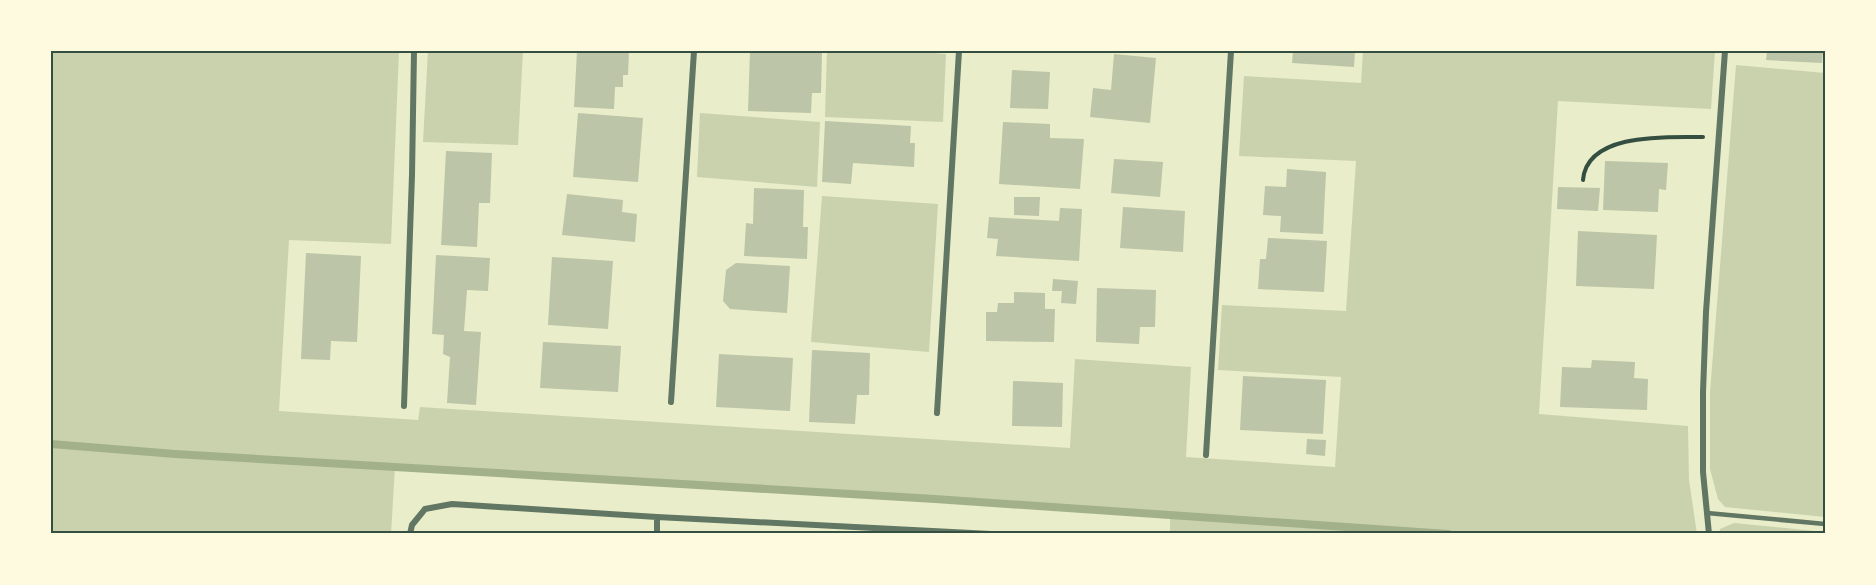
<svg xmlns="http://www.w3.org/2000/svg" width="1876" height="585" font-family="'Varela Round',sans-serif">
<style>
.green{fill:#cad2ad}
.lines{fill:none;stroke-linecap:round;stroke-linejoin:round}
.stream{stroke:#a3b18a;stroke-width:8}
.building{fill:#bcc5a7}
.path{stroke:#344e41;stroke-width:4}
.service{stroke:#617663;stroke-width:4.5}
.minor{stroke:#617663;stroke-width:6}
.neatline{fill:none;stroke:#344e41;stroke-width:2}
</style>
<rect width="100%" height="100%" fill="#e9edc9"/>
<path class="green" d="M51,51H399L391,244L289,240L279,411L418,420L420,407L1070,448L1075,359L1191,367L1186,457L1335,467L1341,377L1218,370L1222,305L1346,311L1356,161L1239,156L1244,76L1361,83L1363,51H1715L1711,109L1558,101L1539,414L1688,426L1689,480L1697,534H1170V514L395,467L391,534H51Z
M428,51H523L518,145L423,142Z
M827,51H906L946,54L943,122L825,117Z
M1736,65L1825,73V517L1725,507L1718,499L1710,469V392Z
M700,113L820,122L817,187L697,177Z
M822,196L938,204L929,352L811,342Z
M1734,523L1825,532V534H1719L1720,529Z"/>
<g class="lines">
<path class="stream" d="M51,444L175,454L935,499L1448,534"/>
</g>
<path class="building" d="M577,51H629L628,75H623V87H615L614,109L574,107Z
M750,51L822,53L821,93H812L811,113L748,111Z
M1293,51H1355L1354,67L1292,63Z
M1767,51H1823L1822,63L1766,60Z
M1114,54L1156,58L1150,123L1090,117L1093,88L1111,90Z
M1012,70L1050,72L1048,109L1010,108Z
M578,113L643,118L638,182L573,177Z
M825,121L911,126L910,143H915L914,167L853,163L851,184L822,182Z
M1003,122L1050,124V138L1084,139L1080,189L999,184Z
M446,151L492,153L490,203H479L477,247L441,245Z
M1114,159L1163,162L1160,197L1111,193Z
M1605,161L1668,163L1666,190L1659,189L1658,212L1603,210Z
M1287,169L1326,172L1323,234L1280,232L1281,216L1263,215L1265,186L1286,187Z
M1558,187L1600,188L1598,211L1557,209Z
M754,188L804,190L803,227H808L807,259L744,256L746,223L753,224Z
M567,194L623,200L622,212L637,214L635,242L562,235Z
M1014,197H1040L1039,216L1014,215Z
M1123,207L1185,211L1183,252L1120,248Z
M1060,208L1082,209L1079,261L996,256L998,239L987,238L989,217L1059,221Z
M1578,231L1657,235L1654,289L1576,286Z
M1268,238L1327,241L1324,292L1258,289L1260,259H1266Z
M306,253L361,256L357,342L331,341L330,360L301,359Z
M436,255L490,258L488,291L467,290L464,331L481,332L476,405L447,403L450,357L443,354L444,335L432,334Z
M552,257L613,261L608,329L548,325Z
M736,263L790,266L787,313L730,309L723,301L726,270Z
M1053,279L1078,281L1076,304L1061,303L1062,291H1052Z
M1097,288L1156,290L1155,327H1140L1139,344L1096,342Z
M1014,292L1045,293V309H1055L1054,342L986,341V312H997L998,303H1014Z
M543,342L621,346L618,392L540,388Z
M812,350L870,353L869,395H857L855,424L809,422Z
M719,354L793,358L790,411L716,407Z
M1592,360L1635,362L1634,378L1648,379L1647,410L1560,407L1562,367L1591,368Z
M1243,376L1326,380L1323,434L1240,430Z
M1013,381L1063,383L1062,427L1012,426Z
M1307,439L1326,440L1325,456L1306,454Z"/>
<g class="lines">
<path class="path" d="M1583,180C1587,132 1668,137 1703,137"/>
<path class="service" d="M1707,513L1825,524"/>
<path class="minor" d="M671,402L694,51
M404,406L412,175L414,51
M937,413L959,51
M1206,455L1231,51
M410,534L412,525L425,509L452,504L657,517L991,534
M657,534V517
M1709,534L1703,472V392L1706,312L1725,51"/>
</g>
<rect width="1876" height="585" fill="none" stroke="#fefae0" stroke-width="105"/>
<rect x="52" y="52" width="1772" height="480" class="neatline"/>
</svg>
